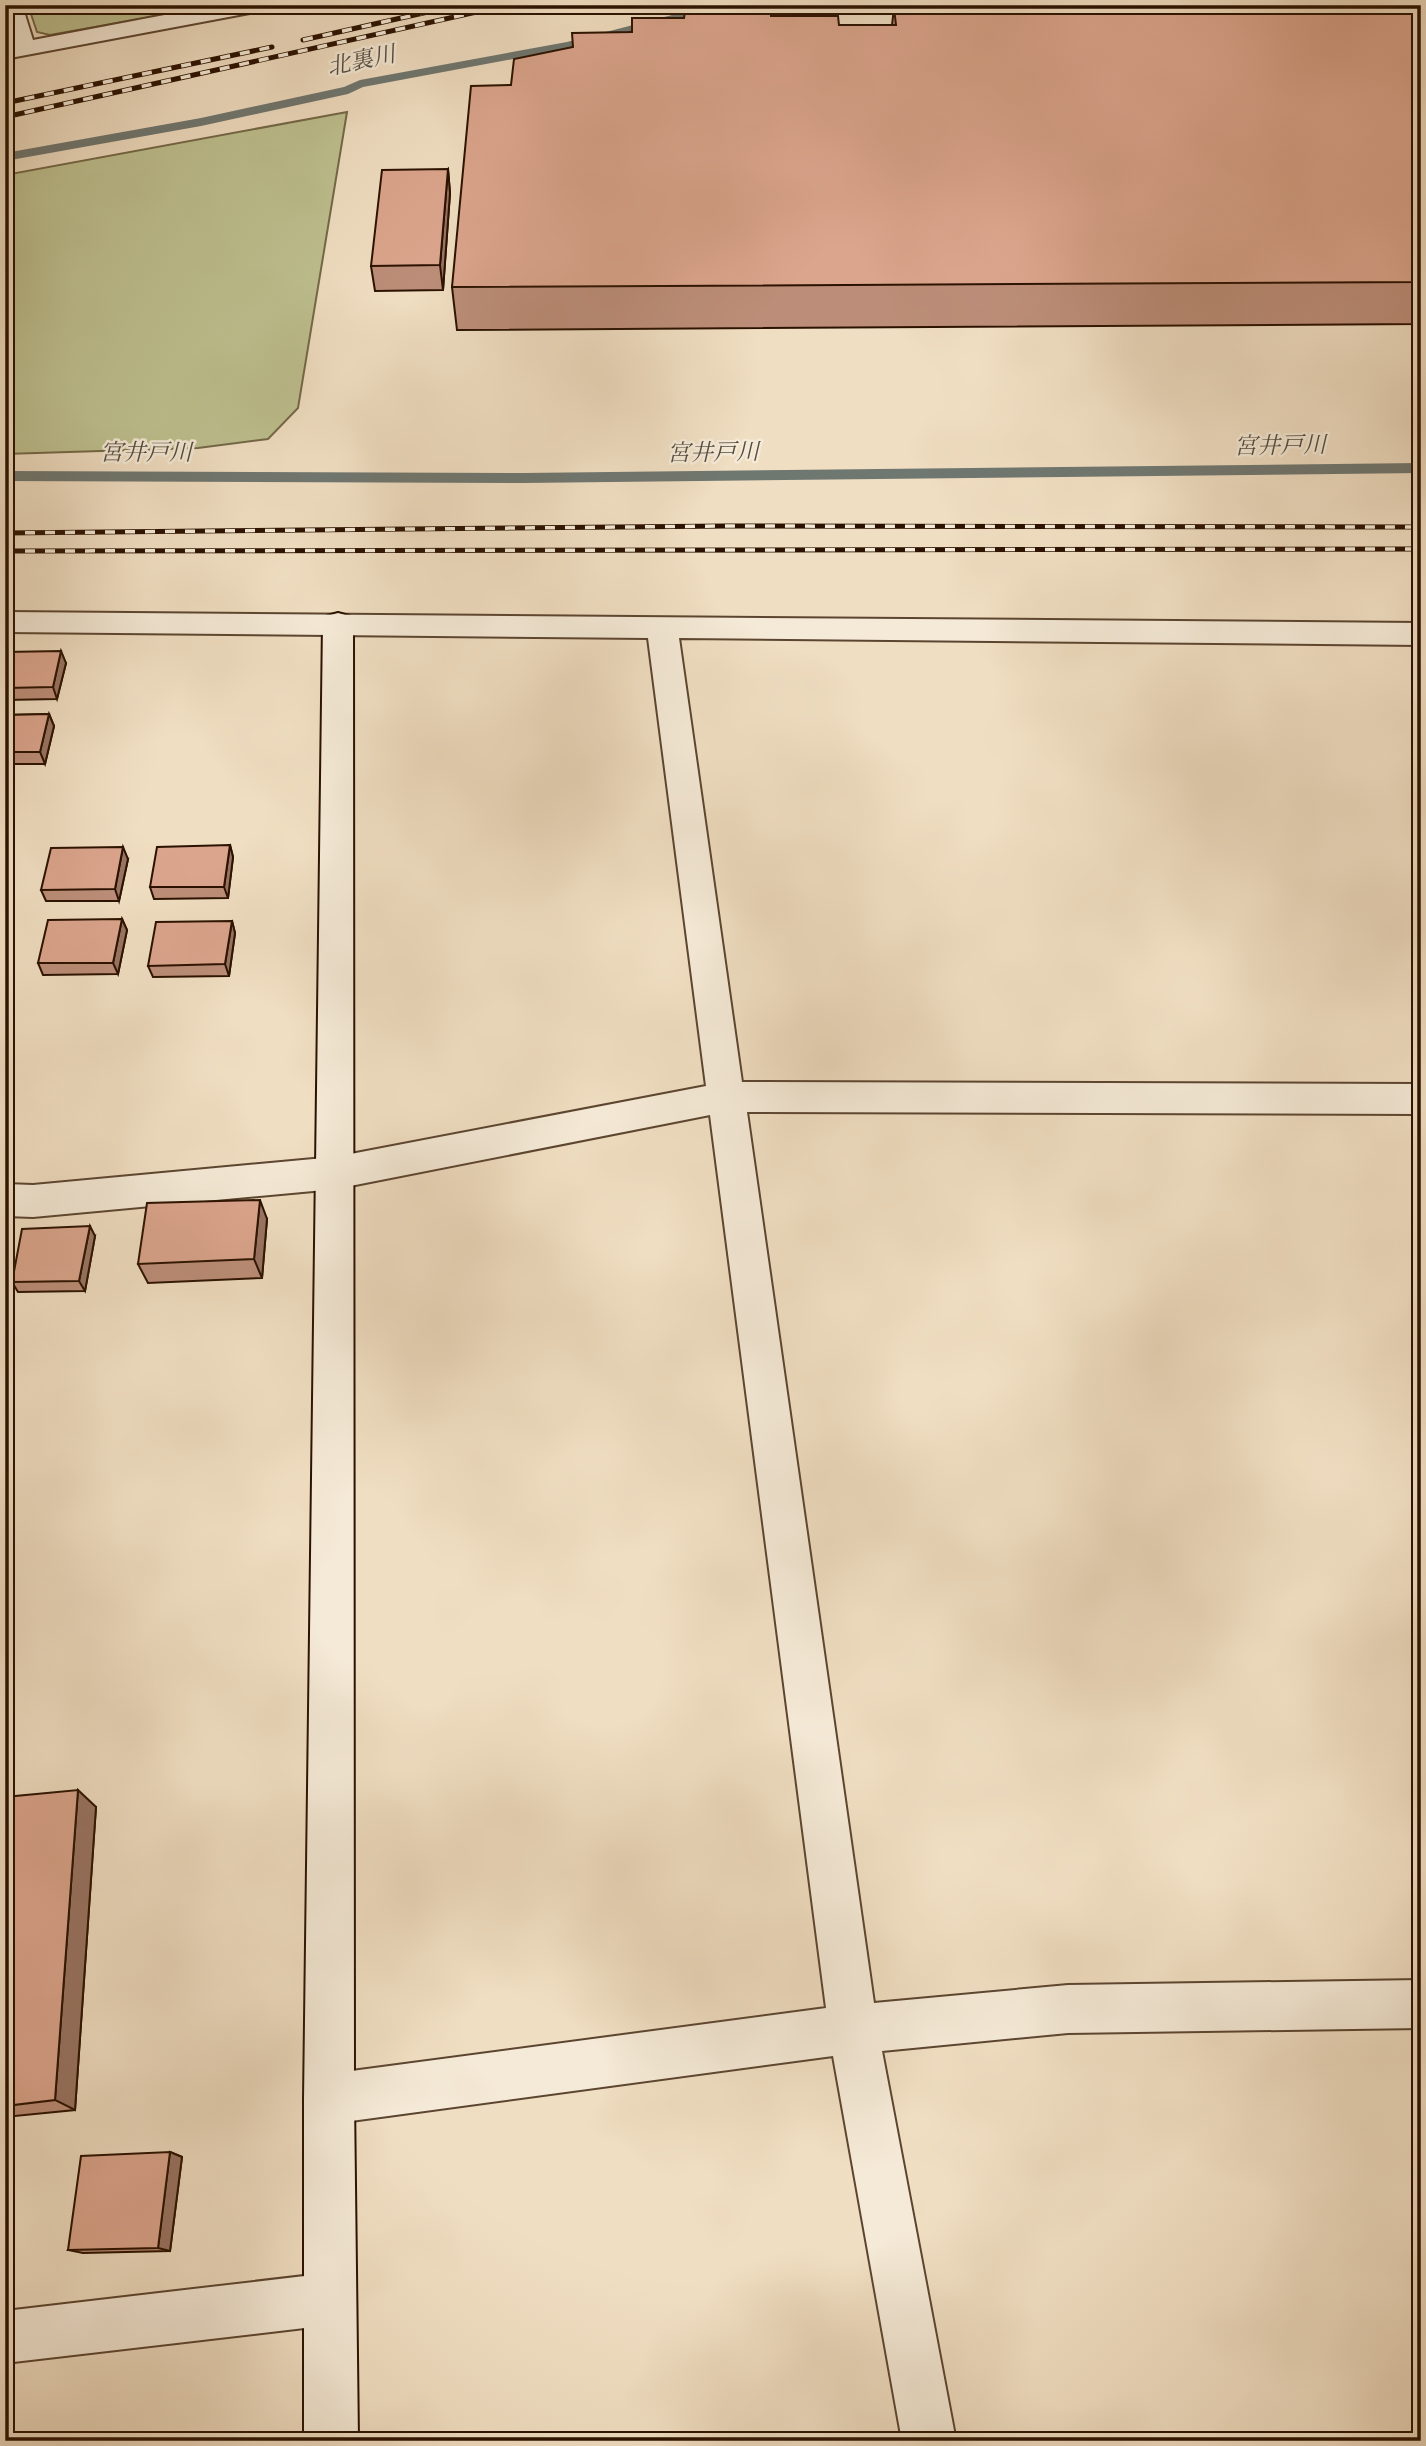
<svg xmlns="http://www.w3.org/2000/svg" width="1426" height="2446" font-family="Alegreya,'Noto Serif JP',serif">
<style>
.green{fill:#bec090;stroke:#746948;stroke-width:2}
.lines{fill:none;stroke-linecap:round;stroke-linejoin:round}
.stream{fill:#6f7771;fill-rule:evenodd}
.street-casing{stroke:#5c4530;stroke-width:4}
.secondary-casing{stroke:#2b1200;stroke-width:4}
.street{fill:#f5ead7;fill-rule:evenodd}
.secondary{fill:#f5ead7;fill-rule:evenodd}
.rail-casing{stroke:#2b1200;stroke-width:5}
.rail{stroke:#f5ead7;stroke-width:3.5;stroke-dasharray:10;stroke-linecap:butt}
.wall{fill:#bc8e79;stroke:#2b1200;stroke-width:2}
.shaded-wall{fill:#997463;stroke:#2b1200;stroke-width:2}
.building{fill:#dba58d;stroke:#2b1200;stroke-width:2}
.labels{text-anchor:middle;stroke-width:5;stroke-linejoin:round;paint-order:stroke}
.far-water-label{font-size:23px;font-style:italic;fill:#534d42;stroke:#f5ead7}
</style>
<rect width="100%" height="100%" fill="#f0dec2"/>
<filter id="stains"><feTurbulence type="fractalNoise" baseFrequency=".00286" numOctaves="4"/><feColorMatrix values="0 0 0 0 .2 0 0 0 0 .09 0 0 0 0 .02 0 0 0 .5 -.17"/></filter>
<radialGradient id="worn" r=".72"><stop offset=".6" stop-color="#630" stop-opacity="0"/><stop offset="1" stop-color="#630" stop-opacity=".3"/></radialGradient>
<path class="green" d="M28,5H218L50,35L37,32Z
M347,112L298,408L268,439L198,448L5,454V175Z"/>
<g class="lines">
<path class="stream" d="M711,5H732L567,49L363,87L348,94L201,126L5,161V153L201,118L344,87L360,80L567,42Z
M1421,463V473L523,483L5,481V471L523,473Z"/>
<g class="street-casing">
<path id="street" d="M5,5H22L33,40L217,5H266L255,12L5,59V45L11,44L5,27Z
M5,612L1421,623V645L679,638L742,1082L1421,1084V1114L747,1112L874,2003L1068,1985L1421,1980V2028L1068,2033L882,2051L956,2441H902L833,2056L329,2124L311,2117L304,2099L311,2081L329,2074L826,2008L710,1115L335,1189L33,1217L5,1216V1184L33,1185L335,1157L706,1086L648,638L5,632Z
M330,2273L348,2281L356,2299L348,2317L330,2325L5,2363V2311Z"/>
</g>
<g class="secondary-casing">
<path id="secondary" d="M338,613L349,616L353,623L354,2099L358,2441H304V2099L323,623L327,616Z"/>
</g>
<use href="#street" class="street"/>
<use href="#secondary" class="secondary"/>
<g class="rail-casing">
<path id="rail" d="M303,40L459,5
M5,103L272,47
M5,117L508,5
M5,533L727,526L1421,527
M5,551L1421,549"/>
</g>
<use href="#rail" class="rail"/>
</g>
<path class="wall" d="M1421,6V324L457,330L452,287L511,85L573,47L684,18L771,16L839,25H892L894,8Z
M448,169L450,193L443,290L375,291L371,266Z
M5,652L66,663L57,699L5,700Z
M49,714L54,726L45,764H5V715Z
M230,845L233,857L228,898L154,899L150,887Z
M128,859L119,901H46L41,890Z
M122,919L127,930L118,974L43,975L38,963Z
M232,921L235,933L229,976L153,977L148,966Z
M267,1219L262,1278L148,1283L138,1264Z
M95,1236L85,1291L18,1292L12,1282Z
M5,1797L96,1807L75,2110L5,2117Z
M170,2152L182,2157L170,2251L83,2253L68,2250Z"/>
<path class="shaded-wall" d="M448,169L450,193L443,290L440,265Z
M61,651L66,663L57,699L53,687Z
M49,714L54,726L45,764L40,752Z
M230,845L233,857L228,898L224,887Z
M123,847L128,859L119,901L115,889Z
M122,919L127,930L118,974L113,963Z
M232,921L235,933L229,976L225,964Z
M260,1200L267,1219L262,1278L254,1259Z
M90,1226L95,1236L85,1291L79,1281Z
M78,1790L96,1807L75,2110L55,2100Z
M170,2152L182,2157L170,2251L158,2248Z"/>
<path class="building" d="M686,5H770L771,16H838L839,25H896L894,8L1421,6V282L452,287L471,86L511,85L514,59L573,47L572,33L632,32V18H684Z
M448,169L440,265L371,266L382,170Z
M61,651L53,687L5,688V652Z
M49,714L40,752H5V715Z
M230,845L224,887H150L157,847Z
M123,847L115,889L41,890L51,848Z
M122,919L113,963H38L48,920Z
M232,921L225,964L148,966L156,922Z
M260,1200L254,1259L138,1264L147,1203Z
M90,1226L79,1281L12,1282L22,1229Z
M78,1790L55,2100L5,2106V1797Z
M170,2152L158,2248L68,2250L81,2156Z"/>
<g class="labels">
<g class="far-water-label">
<text transform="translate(361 60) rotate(-12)" y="8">北裏川</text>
<text transform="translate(1280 445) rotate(-1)" y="8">宮井戸川</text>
<text x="146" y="460">宮井戸川</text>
<text transform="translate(713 452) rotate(-1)" y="8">宮井戸川</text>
</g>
</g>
<rect width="1426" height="2446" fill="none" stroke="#f0dec2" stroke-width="28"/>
<rect x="7" y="7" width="1412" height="2432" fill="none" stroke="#2b1200" stroke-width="3.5"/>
<rect x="14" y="14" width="1398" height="2418" fill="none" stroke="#2b1200" stroke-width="2"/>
<rect width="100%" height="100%" filter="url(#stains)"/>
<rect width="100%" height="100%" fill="url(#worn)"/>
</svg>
